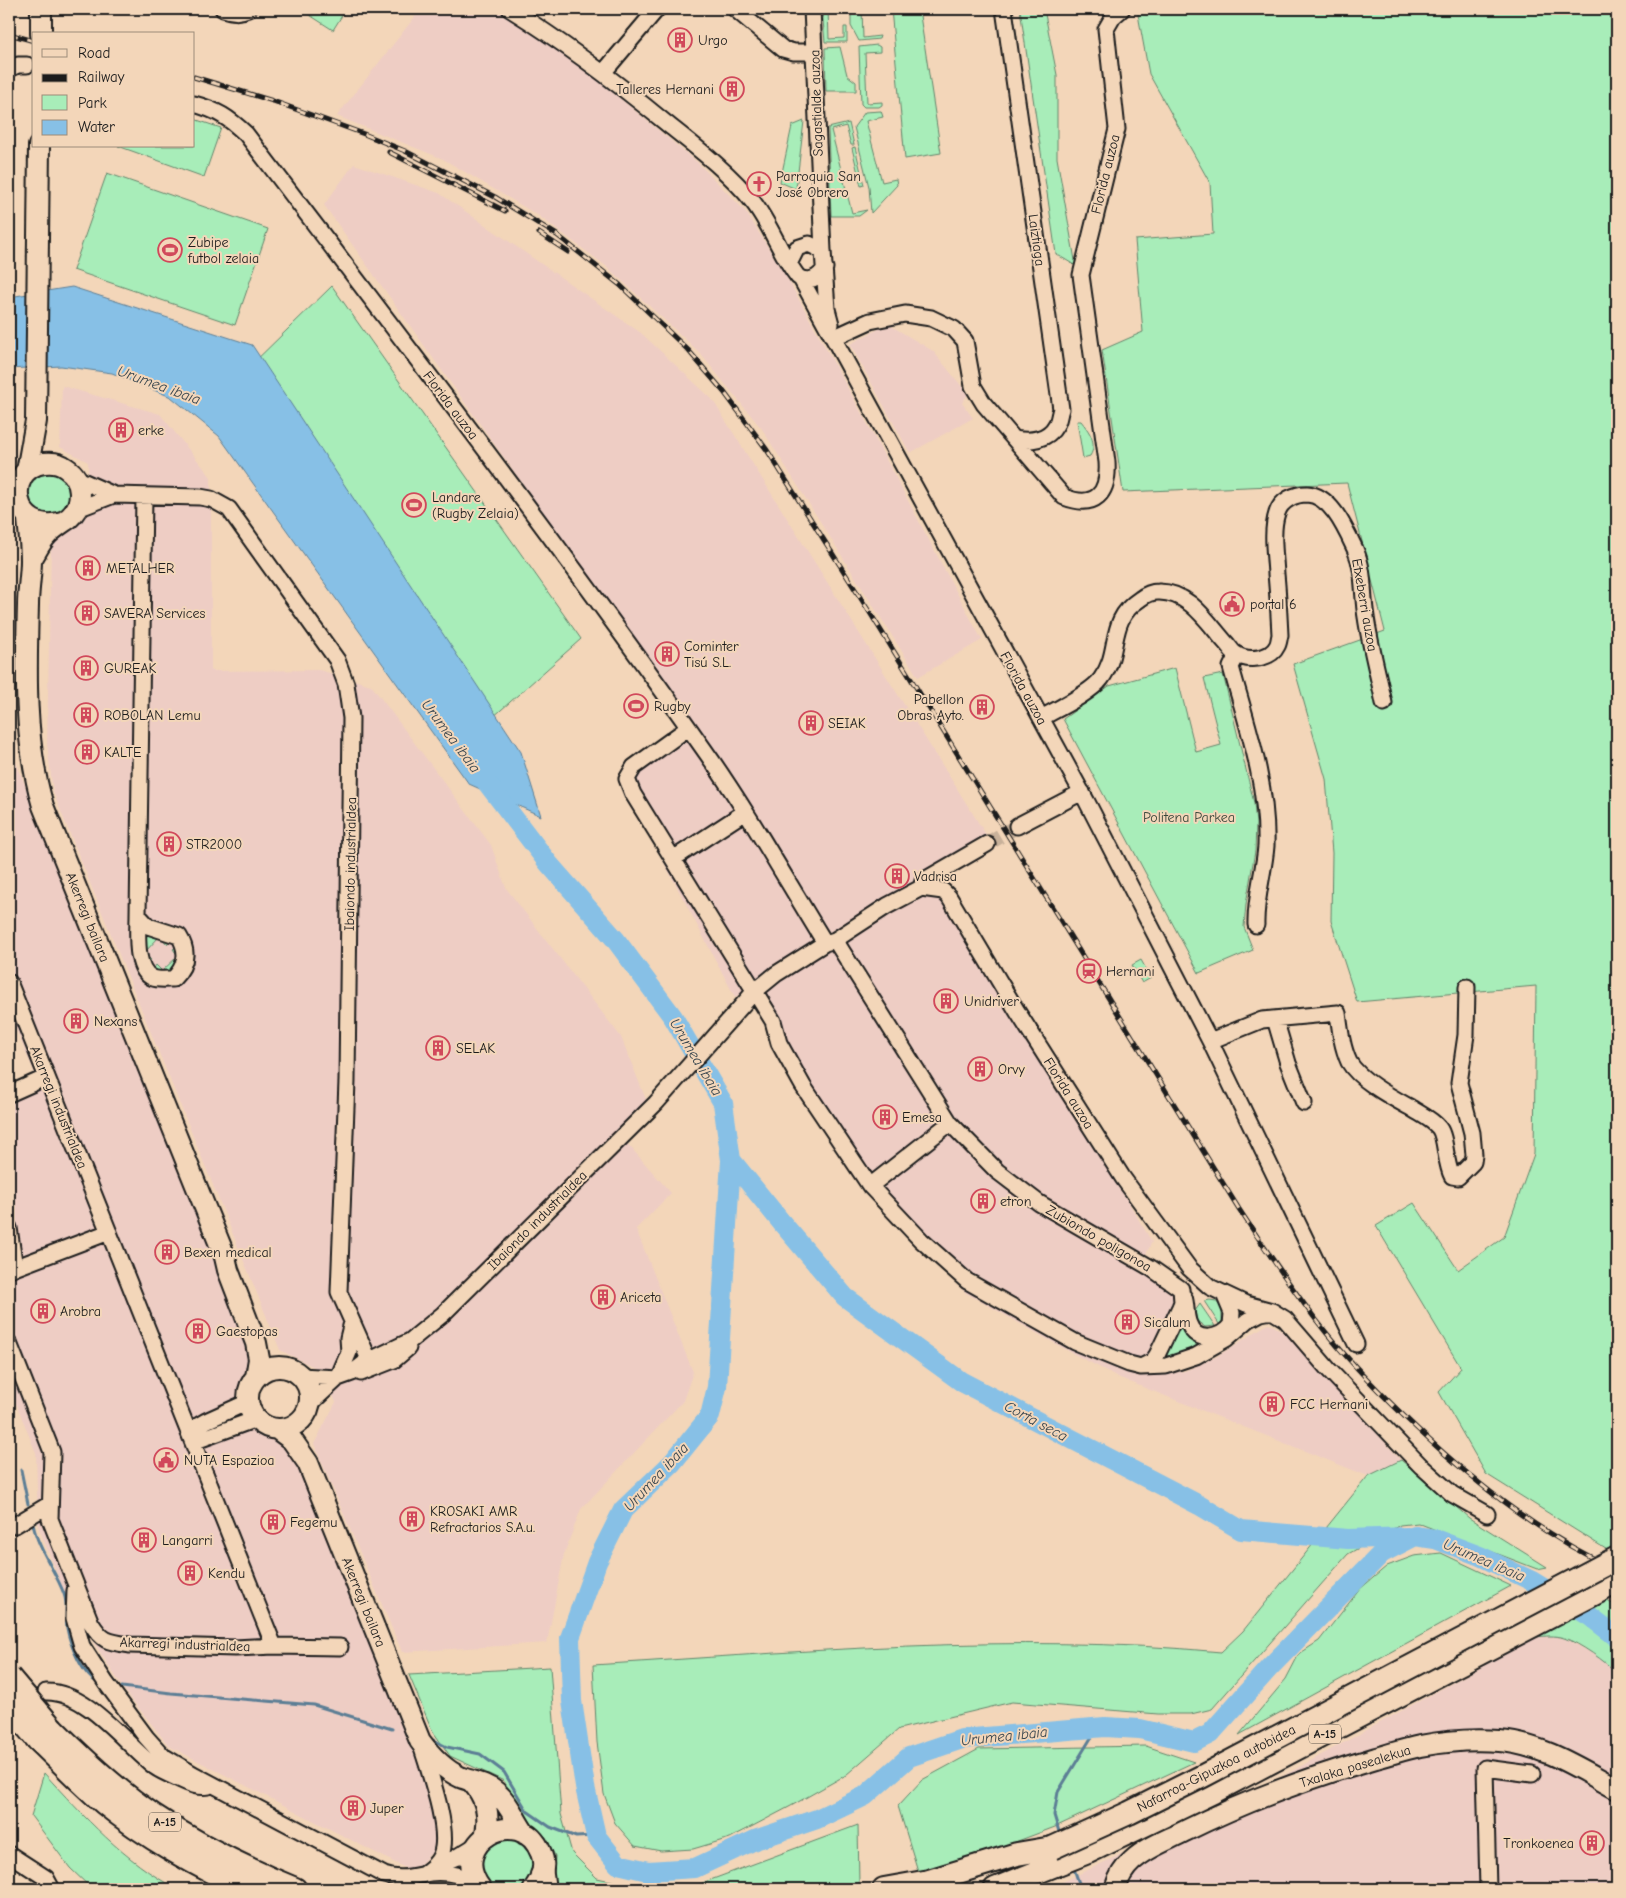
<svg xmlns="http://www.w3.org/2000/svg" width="1626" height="1898" font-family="'Comic Neue',sans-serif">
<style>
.built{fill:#eecdc4}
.green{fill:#a8edb9;stroke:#62846a}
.water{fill:#87c0e6;stroke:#5c7e95}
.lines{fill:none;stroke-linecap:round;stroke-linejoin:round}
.stream{stroke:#5c7e95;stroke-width:3}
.river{stroke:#87c0e6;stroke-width:20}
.minor-tunnel{stroke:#c8b19a;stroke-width:15;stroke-dasharray:15 8;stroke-linecap:butt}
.minor-casing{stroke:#1c1c1c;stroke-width:19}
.major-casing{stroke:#1c1c1c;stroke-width:24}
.highway-casing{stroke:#1c1c1c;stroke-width:26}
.minor{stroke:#f3d6b9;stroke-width:15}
.major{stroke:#f3d6b9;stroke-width:20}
.highway{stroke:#f3d6b9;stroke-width:22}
.rail-casing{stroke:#1c1c1c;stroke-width:5}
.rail{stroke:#f3d6b9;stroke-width:3;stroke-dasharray:9;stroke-linecap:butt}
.highway-bridge-casing{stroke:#1c1c1c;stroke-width:26;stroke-linecap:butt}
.highway-bridge{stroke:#f3d6b9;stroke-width:22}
.labels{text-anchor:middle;stroke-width:4;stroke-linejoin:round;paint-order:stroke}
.shield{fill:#f3d6b9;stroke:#5c544b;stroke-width:1}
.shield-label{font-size:12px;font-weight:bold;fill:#1c1c1c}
.poi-label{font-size:14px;fill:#1c1c1c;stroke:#f3d6b9;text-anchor:start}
.street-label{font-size:14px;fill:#1c1c1c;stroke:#f3d6b9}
.park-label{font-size:14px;fill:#38463b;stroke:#f3d6b9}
.water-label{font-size:15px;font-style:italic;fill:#37454e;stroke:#f3d6b9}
</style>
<rect width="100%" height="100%" fill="#f3d6b9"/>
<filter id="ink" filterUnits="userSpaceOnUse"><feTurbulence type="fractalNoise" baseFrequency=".02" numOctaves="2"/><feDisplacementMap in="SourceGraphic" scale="10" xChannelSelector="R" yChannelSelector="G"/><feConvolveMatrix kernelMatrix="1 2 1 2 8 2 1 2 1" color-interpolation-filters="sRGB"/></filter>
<g filter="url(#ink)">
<path class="built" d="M421,9H500L564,52L697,162L746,212L786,276L862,414L982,640L918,677L762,429L699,352L606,266L539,216L443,159L337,116Z
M354,164L439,193L641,333L712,399L990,841L735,997L620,779L696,727L324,205Z
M888,324L933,351L968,394L962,403L973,418L910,453L850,344Z
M62,386L160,414L211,477V671L319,670L371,685L491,845L506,888L621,1037L647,1102L617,1132L671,1193L636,1229L693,1372L683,1401L581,1509L564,1554L547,1643L402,1652L314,1444L336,1402L322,1371L280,1350L53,792L47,744L51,542L69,532L87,514L88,495V462L60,447Z
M9,745L253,1354L248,1379L243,1393L246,1412L255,1427L289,1446L423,1767L439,1845L413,1872L169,1746L125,1691L70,1606L38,1526L36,1453L9,1386V1089L36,1076L9,1013Z
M938,883L1152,1242L1144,1258L1174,1273L1176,1298L1153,1350L1162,1375L1185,1371L1216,1357L1268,1324L1274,1326L1286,1334L1401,1460L1368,1476L1120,1378L1072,1353L966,1293L882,1208L754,992Z
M1552,1636L1565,1638L1604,1660L1617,1673V1889H1048L1272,1782L1536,1637Z"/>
<path class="green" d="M307,9H346L333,30L305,12Z
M822,9H828L829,39L844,38V27H847V42H825Z
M851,9H862L863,38L880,36L879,39L859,41L851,26Z
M891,9H919L941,153L905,159Z
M1020,9H1044L1057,75V158L1076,266L1056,254Z
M1137,9H1617V1556L1486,1474L1439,1392L1461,1368L1376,1226L1414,1203L1458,1270L1504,1237L1534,1154L1536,986L1357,1002L1331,921L1332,853L1326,779L1293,664L1385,631L1347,483L1123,492L1102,350L1143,332L1135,240L1213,234L1210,183L1149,74Z
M877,45L880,47V52L865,53L867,103L882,102V105L879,107H864L861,104L859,47Z
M840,47L847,75L856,82V91H826L825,48Z
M881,111L883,117L866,121L882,182L896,179L897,185L871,213L869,187L854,127L865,112Z
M194,119L221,128L204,177L118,146H194Z
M804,121L796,189L780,182L792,126Z
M849,123L854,145H851L846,126L831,130L852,213L867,210L859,216H831L828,128Z
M855,147L864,185L861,186L852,148Z
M107,173L268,229L235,325L73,270Z
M332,286L581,639L492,718L244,372Z
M1077,421H1081C1089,431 1098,443 1090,456L1083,458Z
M50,469L71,482L72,505L53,518L32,511L25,489L34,475Z
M1175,668L1196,752L1221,745L1204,678L1223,674L1254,803L1256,824L1255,851L1246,904L1244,927L1253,950L1199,973L1063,719L1109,686Z
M143,930L150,934L167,937L170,940L167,944L160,936L144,953L151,960L148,962L145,961L143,957Z
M176,947H178L179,961C172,970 167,975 154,972L153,969L156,965L162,971L178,956L173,949Z
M1141,960L1151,978L1142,983L1132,965Z
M1210,1300L1216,1301L1222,1309V1321L1219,1324L1204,1301Z
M1200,1304L1215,1326L1205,1327L1197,1321L1195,1311Z
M1180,1319L1213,1343L1169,1359L1163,1354Z
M1401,1460L1469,1518L1547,1567L1537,1569L1418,1523L1400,1525L1348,1554L1212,1709L1191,1714H1158L1012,1702L899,1729L846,1775L791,1806L730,1838L693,1849L661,1851L635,1846L615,1823L604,1794L597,1742L593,1665C801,1652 1012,1632 1221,1652L1243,1631L1368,1476Z
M1441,1553L1511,1586L1239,1735L1286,1679L1299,1654L1319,1641L1360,1589L1387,1566L1414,1556Z
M1607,1601L1617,1606V1673C1606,1662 1580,1643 1564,1638C1555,1635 1545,1636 1536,1637Z
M550,1667L561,1814L572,1853L597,1878L649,1889H553L555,1856L546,1837L526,1819L504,1781L450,1756L432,1730L409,1675Z
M1146,1746L1194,1762L1055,1827L978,1856L918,1871L898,1806L922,1780L979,1749Z
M44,1773C83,1816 125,1862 177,1889H92L70,1868L31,1816Z
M858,1825L859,1884L819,1889H674L697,1885Z
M481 1865a26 26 0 1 1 52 0a26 26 0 1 1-52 0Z"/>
<path class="water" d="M72,287L252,345L521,752L541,816L469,784L219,436L171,397L112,373L61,366L9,369V297Z"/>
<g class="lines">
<path class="stream" d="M21,1470L28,1504
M33,1524C38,1549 55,1570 64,1594C68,1604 65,1617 67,1628C70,1645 83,1677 99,1683
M122,1687L171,1693L314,1705L392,1729
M433,1740L447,1747L480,1754L504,1772L527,1811L550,1827L576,1837L596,1836
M1060,1835L1054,1815L1058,1792L1091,1738L1105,1727
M1073,1866L1081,1889"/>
<path class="river" d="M481,775L549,864L615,939L673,1017L723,1103L731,1160L717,1387L710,1416L672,1463L623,1510L597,1562L570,1638L572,1701L585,1787L596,1836L618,1864L648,1871L695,1868L755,1840L817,1819L865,1796L909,1757L962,1739L1105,1727L1140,1729L1194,1742L1210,1734L1269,1668L1382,1553L1415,1536L1435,1539L1480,1556L1532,1581L1591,1617L1617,1637
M731,1160L782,1223L845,1297L962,1382L1199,1505L1241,1530L1348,1539L1408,1537"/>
<path class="minor-tunnel" d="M987,844L1017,826"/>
<g class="minor-casing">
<path id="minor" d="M223,9C232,12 239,13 248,9
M510,9C565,43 616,82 666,123C696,147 729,172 753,202C771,225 780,254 798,277C809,283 818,279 825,268
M735,9L783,49L794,52H814
M812,9L823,251L827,309L831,324
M1004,9L1061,409C1059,414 1059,421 1056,425C1048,440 1030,442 1015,439
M9,69L18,65H27
M603,73L657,9
M194,104C217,110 229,118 246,134C400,337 556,539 703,748C747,810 785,878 825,943
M789,264L797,248L809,244L823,251
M801,279L1087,802L1210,1041L1356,1344
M835,337L870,321L905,314L931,318L954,329L965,341L973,386L984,404L1064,497C1095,509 1109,494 1107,462L1081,275L1117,129L1106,29L1113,17L1122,9
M76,478L114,495L200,497L211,499L229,509L337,660L346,684L351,718L347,1081L339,1292L367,1355L366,1362
M75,510L114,495
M1237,655L1231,667C1247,725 1268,785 1266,846C1264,873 1255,899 1256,925
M1041,718C1057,709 1091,693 1101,679C1122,651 1106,621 1140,599C1145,595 1152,592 1158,592C1189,591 1208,623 1226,643C1229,646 1232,652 1236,654C1248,662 1271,659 1277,646C1279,643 1279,638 1280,635C1279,615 1278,594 1276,574C1275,555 1271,531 1277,513C1281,500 1295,494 1307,494C1331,495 1346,530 1355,549C1365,571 1362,594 1366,617C1370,645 1378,674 1384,703
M688,728L634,767L627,779L633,794L773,1021L779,1043L803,1086L870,1186L921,1240L967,1281L1075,1342L1129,1364L1141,1367L1166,1366L1196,1356L1226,1339L1248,1320L1261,1313L1272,1311
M1017,826L1082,792
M673,859L745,812
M921,888L923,881L987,844
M138,915L148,926L179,936C189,952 186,966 173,979C167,979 158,980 153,978C134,970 138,933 138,915L144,496
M835,940L950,1123L997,1171L1039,1203L1151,1268L1181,1289L1182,1302L1180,1307L1157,1355L1153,1361L1141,1367
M9,982L274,1646L235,1648L130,1645C108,1642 103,1642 91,1623L50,1519L52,1452L9,1343
M1275,1019L1288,1063L1304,1103
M1210,1041L1262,1020L1338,1013C1340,1029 1342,1047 1349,1062C1359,1080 1393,1098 1411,1108C1420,1114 1432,1119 1439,1128C1446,1137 1445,1163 1452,1176L1458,1177L1473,1162L1474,1155L1472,1133L1459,1083L1466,1035L1467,987
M9,1094L47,1077
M870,1186L950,1123
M9,1228L15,1268
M9,1270L109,1232
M1184,1297C1187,1305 1185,1315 1189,1324C1196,1344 1220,1339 1231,1325L1232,1313L1224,1294
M361,1373L394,1360L408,1348
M300,1376L338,1378
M338,1378L349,1352L348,1338L352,1322
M310,1404L338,1378L352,1373L366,1362L410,1341L443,1314L656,1103L754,992L776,974L825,943L835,940L887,906L921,888L943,891L949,897L1017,1011L1123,1178L1189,1268L1210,1287L1246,1304L1272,1311L1285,1319L1328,1369L1421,1466L1452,1494L1487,1514
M189,1431L206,1421L248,1402
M193,1442L256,1419
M15,1525L50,1504
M75,1590L74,1618L82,1646L106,1683L146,1737L163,1756L193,1774L384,1875C401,1881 413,1876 430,1873C447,1871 462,1875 476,1883
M274,1646L340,1647
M46,1692C87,1691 125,1744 155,1767C162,1772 172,1776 179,1779C190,1784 197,1788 209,1786
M421,1745C429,1771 451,1831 441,1855C437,1864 430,1869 422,1875
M9,1854L46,1878L52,1889
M430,1869L455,1858L478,1844
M1488,1889L1485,1768L1532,1774"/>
</g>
<g class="major-casing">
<path id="major" d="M41,34V9
M27,471L36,421L39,146
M28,518C29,531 31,546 31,560C31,575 28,590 28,605C26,673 24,741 43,806L225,1257L228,1270L256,1343L259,1359L256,1377
M31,560C36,552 41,541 48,534C54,528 62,523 69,518C85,504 83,479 66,468C60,463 52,462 44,463C1,469 14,537 62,522
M248 1398a31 31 0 1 1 62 0a31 31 0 1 1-62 0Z
M277,1429L292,1440L308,1463L420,1741C431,1756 443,1769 460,1777C473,1782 485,1783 496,1792C509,1803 515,1820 525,1834
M470,1780C486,1796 491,1815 485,1837
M481,1889C445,1843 520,1801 541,1853C546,1865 542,1878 534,1889
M1115,1889C1118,1879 1124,1868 1132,1861C1147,1847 1168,1840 1185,1831C1246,1801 1311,1777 1376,1758C1391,1754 1405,1749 1420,1746C1446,1741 1473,1739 1499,1741C1543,1744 1580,1769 1617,1789"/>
</g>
<g class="highway-casing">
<path id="highway" d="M52,1728C83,1759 116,1790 153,1815C198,1845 246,1869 295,1889
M38,1740C60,1761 81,1783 104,1803C144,1836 200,1868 248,1889
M542,1875L544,1889
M884,1889L929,1881L1017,1854L1052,1848
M995,1889L1088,1852L1213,1792L1617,1582"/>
</g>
<use href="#minor" class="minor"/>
<use href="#major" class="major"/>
<use href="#highway" class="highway"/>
<g class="rail-casing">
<path id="rail" d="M9,34L34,41
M194,77L273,101L364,134L405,151L495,197L557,235L620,285L688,350L724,392L767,450L872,616L1239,1209C1264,1247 1289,1285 1317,1321C1343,1355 1373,1386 1404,1416C1467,1477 1536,1533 1617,1570
M389,152L505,211
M539,233L568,252"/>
</g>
<use href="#rail" class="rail"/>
<g class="highway-bridge-casing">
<path id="highway-bridge" d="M9,1677L52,1728
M9,1706L38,1740
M1052,1848L1129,1813L1203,1776L1617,1558"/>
</g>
<use href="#highway-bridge" class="highway-bridge"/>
</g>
</g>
<defs>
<g id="building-ring" transform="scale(1.25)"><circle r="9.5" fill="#f3d6b9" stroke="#d1495b" stroke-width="1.5"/><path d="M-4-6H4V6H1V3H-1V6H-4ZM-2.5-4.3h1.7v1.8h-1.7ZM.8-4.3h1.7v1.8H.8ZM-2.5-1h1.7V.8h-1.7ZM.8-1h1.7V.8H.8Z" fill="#d1495b"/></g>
<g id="church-ring" transform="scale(1.25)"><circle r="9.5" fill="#f3d6b9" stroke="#d1495b" stroke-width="1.5"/><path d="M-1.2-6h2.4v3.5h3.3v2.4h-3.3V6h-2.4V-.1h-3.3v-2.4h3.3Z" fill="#d1495b"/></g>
<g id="stadium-ring" transform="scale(1.25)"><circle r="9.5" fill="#f3d6b9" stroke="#d1495b" stroke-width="1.5"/><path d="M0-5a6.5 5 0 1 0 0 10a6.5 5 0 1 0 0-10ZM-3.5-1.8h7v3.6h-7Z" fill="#d1495b"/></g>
<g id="civic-ring" transform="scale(1.25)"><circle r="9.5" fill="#f3d6b9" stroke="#d1495b" stroke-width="1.5"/><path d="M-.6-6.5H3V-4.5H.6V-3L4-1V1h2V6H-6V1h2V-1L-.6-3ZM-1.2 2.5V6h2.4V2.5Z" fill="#d1495b"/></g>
<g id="station-ring" transform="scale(1.25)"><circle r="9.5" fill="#f3d6b9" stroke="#d1495b" stroke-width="1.5"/><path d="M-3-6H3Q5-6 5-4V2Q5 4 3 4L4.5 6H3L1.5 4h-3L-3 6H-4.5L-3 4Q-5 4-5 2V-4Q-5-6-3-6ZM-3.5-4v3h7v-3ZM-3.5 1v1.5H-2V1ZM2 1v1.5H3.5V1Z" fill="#d1495b"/></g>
</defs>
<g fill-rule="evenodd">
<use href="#building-ring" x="680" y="40"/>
<use href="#building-ring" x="732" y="89"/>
<use href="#church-ring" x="759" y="184"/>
<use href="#stadium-ring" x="170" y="250"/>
<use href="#building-ring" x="121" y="430"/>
<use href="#stadium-ring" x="414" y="505"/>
<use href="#building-ring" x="88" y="568"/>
<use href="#civic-ring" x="1232" y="604"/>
<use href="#building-ring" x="87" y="613"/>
<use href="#building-ring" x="667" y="654"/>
<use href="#building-ring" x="86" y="668"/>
<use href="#stadium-ring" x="636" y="706"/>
<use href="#building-ring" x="982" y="707"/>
<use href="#building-ring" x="86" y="715"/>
<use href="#building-ring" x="811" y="723"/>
<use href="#building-ring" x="87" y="752"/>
<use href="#building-ring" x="169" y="844"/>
<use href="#building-ring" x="897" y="876"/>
<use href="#station-ring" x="1089" y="971"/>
<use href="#building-ring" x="946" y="1001"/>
<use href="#building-ring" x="76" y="1021"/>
<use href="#building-ring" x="438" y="1048"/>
<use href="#building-ring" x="980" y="1069"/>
<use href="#building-ring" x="885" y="1117"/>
<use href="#building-ring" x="983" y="1201"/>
<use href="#building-ring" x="167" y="1252"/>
<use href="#building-ring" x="603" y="1297"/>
<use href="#building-ring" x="43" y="1311"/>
<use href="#building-ring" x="1127" y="1322"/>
<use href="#building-ring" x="198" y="1331"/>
<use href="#building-ring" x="1272" y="1404"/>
<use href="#civic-ring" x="166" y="1460"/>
<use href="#building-ring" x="412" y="1519"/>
<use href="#building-ring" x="273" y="1522"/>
<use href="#building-ring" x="144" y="1540"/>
<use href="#building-ring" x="190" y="1573"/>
<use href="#building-ring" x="353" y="1808"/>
<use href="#building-ring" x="1592" y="1843"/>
</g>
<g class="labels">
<g class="shield">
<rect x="1309" y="1724.5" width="32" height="19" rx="4"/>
<rect x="149" y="1812.5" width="32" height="19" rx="4"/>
</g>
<g class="shield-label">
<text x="1325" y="1738">A-15</text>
<text x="165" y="1826">A-15</text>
</g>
<g class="poi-label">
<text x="698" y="45">Urgo</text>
<text x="714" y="94" text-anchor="end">Talleres Hernani</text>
<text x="776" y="181">Parroquia San<tspan x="776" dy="16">José Obrero</tspan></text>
<text x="188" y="247">Zubipe<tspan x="188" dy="16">futbol zelaia</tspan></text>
<text x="138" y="435">erke</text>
<text x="432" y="502">Landare<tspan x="432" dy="16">(Rugby Zelaia)</tspan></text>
<text x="106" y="573">METALHER</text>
<text x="1250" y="609">portal 6</text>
<text x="104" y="618">SAVERA Services</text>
<text x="684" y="651">Cominter<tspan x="684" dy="16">Tisú S.L.</tspan></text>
<text x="104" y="673">GUREAK</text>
<text x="964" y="704" text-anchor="end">Pabellon<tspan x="964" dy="16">Obras Ayto.</tspan></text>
<text x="654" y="711">Rugby</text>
<text x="104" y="720">ROBOLAN Lemu</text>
<text x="828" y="728">SEIAK</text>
<text x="104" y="757">KALTE</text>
<text x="186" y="849">STR2000</text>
<text x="914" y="881">Vadrisa</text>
<text x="1106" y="976">Hernani</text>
<text x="964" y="1006">Unidriver</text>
<text x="94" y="1026">Nexans</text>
<text x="456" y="1053">SELAK</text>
<text x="998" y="1074">Orvy</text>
<text x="902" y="1122">Emesa</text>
<text x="1000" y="1206">etron</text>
<text x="184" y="1257">Bexen medical</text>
<text x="620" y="1302">Ariceta</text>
<text x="60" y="1316">Arobra</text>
<text x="1144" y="1327">Sicalum</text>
<text x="216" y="1336">Gaestopas</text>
<text x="1290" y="1409">FCC Hernani</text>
<text x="184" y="1465">NUTA Espazioa</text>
<text x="430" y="1516">KROSAKI AMR<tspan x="430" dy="16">Refractarios S.A.u.</tspan></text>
<text x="290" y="1527">Fegemu</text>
<text x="162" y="1545">Langarri</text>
<text x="208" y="1578">Kendu</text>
<text x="370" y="1813">Juper</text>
<text x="1574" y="1848" text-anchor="end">Tronkoenea</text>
</g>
<g class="street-label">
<text transform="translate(816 103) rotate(-92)" y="5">Sagastialde auzoa</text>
<text transform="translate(1105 174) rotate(-76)" y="5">Florida auzoa</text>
<text transform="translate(1037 240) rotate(82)" y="5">Laiztiaga</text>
<text transform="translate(451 405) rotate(53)" y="5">Florida auzoa</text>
<text transform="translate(1365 605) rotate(80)" y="5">Etxeberri auzoa</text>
<text transform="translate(1024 688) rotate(61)" y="5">Florida auzoa</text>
<text transform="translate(350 864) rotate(-89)" y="5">Ibaiondo industrialdea</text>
<text transform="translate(88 917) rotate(68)" y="5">Akerregi bailara</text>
<text transform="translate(1069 1093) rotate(58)" y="5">Florida auzoa</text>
<text transform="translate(59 1107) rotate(68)" y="5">Akarregi industrialdea</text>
<text transform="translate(537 1220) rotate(-45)" y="5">Ibaiondo industrialdea</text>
<text transform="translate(1099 1238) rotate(30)" y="5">Zubiondo poligonoa</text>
<text transform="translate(364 1602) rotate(68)" y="5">Akerregi bailara</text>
<text transform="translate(185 1644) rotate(2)" y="5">Akarregi industrialdea</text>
<text transform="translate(1355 1766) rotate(-17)" y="5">Txalaka pasealekua</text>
<text transform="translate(1216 1768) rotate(-27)" y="5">Nafarroa-Gipuzkoa autobidea</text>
</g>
<g class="park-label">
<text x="1189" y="822">Politena Parkea</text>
</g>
<g class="water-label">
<text transform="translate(159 385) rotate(20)" y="5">Urumea ibaia</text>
<text transform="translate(451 736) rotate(53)" y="5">Urumea ibaia</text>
<text transform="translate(696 1057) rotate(59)" y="5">Urumea ibaia</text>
<text transform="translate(1036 1421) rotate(28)" y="5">Corta seca</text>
<text transform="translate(656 1477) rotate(-47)" y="5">Urumea ibaia</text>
<text transform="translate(1484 1560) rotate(23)" y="5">Urumea ibaia</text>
<text transform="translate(1004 1736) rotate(-6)" y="5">Urumea ibaia</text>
</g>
</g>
<rect width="1626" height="1898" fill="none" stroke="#f3d6b9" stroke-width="30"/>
<rect x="15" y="15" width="1596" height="1868" fill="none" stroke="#1c1c1c" stroke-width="2" filter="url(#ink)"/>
<rect x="32" y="32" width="162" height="115" fill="#f3d6b9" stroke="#9d8c7a"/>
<rect x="42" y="49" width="25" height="8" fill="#f3d6b9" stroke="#9d8c7a"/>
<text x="78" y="58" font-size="15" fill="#1c1c1c">Road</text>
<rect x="42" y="74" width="25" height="8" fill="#1c1c1c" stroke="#9d8c7a"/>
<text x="78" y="82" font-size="15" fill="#1c1c1c">Railway</text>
<rect x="42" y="95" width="25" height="15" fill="#a8edb9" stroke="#9d8c7a"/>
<text x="78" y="108" font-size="15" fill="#1c1c1c">Park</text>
<rect x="42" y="120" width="25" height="15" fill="#87c0e6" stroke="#9d8c7a"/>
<text x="78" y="132" font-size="15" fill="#1c1c1c">Water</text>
</svg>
